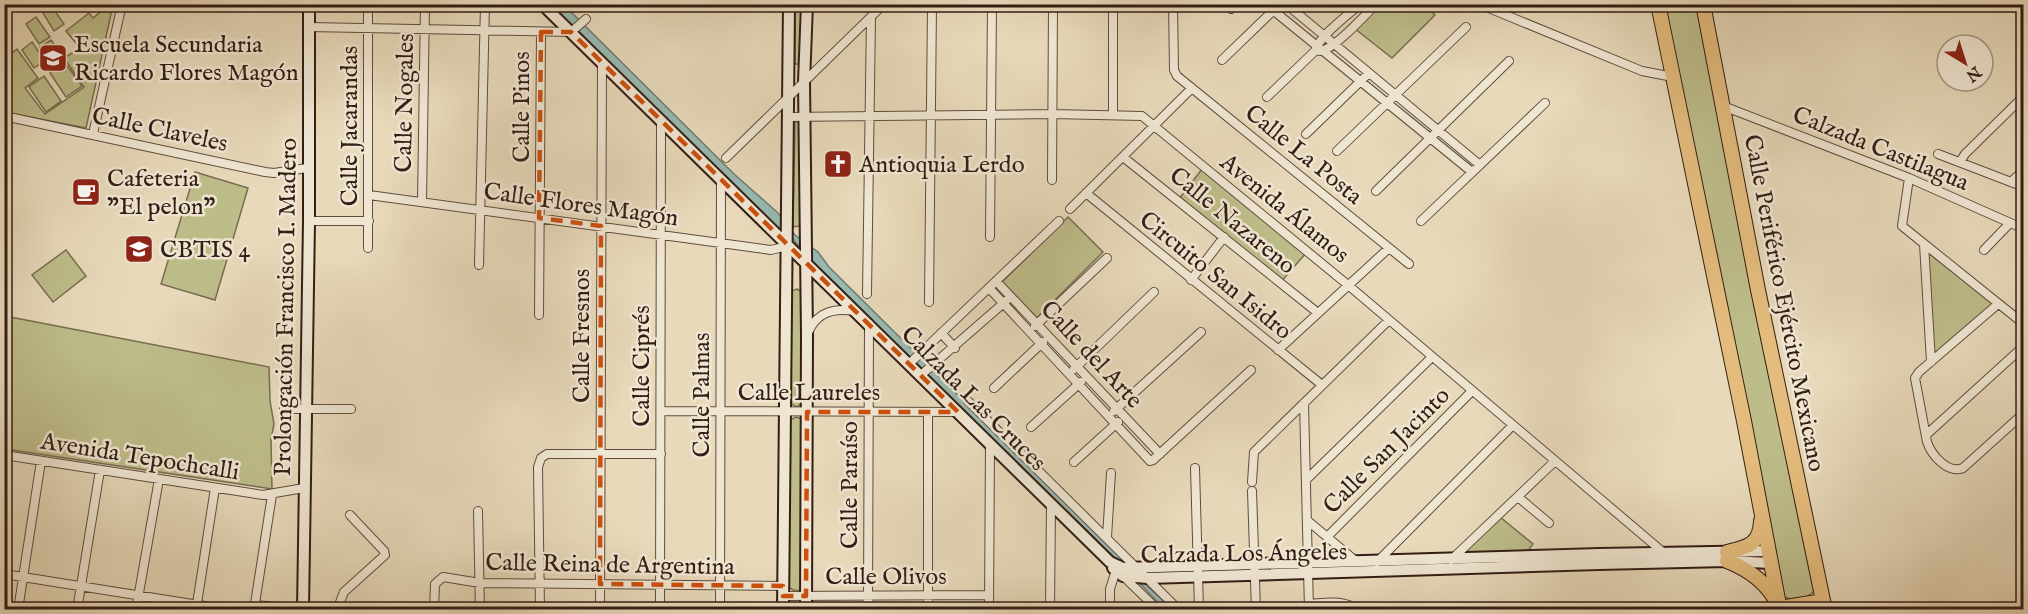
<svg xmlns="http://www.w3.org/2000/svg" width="2028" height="614" font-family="'IM FELL English',serif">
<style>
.green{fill:#bdbd8a;stroke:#786d50;stroke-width:1.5}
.water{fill:#97bab2;stroke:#6f7b73;stroke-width:1.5}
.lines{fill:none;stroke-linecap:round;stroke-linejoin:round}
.street-casing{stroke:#604c3e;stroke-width:10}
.secondary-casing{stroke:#331d15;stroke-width:14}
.highway-casing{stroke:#331d15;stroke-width:16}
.street{stroke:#efe6d2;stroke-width:8}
.secondary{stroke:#efe6d2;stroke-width:10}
.highway{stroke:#e4bc7d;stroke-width:14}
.marked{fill:none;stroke:#cd500d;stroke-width:4.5;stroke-dasharray:12 8;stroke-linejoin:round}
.labels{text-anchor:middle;stroke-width:5;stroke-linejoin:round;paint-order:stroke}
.poi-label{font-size:24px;fill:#331d15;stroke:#efe6d2;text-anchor:start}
.street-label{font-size:24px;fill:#331d15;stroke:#efe6d2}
</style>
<rect width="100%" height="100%" fill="#e7d9ba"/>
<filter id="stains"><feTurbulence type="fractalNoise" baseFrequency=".00333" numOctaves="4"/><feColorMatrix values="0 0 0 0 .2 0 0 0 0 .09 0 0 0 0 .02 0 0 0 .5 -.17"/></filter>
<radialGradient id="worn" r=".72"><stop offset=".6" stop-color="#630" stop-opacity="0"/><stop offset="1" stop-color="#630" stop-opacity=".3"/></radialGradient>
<path class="green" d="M101,5H113L86,128L5,112V58L17,49L38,78L25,88L45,114L84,87L64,58L80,48L66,31L89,13L93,18L104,9Z
M795,5H803L801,64H795Z
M1379,5H1425L1435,15L1392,58L1354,28Z
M1659,5H1702L1819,586C1806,601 1796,604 1778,594Z
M52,7L64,24L54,31L43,13Z
M36,17L50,37L39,44L26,24Z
M51,40L63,57L52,64L40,47Z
M32,42L45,61L34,68L22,50Z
M65,63L82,86L66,97L50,73Z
M44,76L61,101L46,112L29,87Z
M795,122H802L800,226L793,227Z
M1202,169L1306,253L1281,282L1179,199Z
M195,172L248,188L215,300L161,284Z
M1068,217L1103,252L1037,318L1002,282Z
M1922,248L1994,304L1933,356Z
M66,250L86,276L53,302L32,275Z
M797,289L802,292L804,401L800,405L796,407L788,401L791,291Z
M5,316L269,367L270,401L274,424L271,439L272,489L5,449Z
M796,417L802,419V589C797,592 793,591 789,587L788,425L790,420Z
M1500,517L1533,544L1523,558L1457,560Z"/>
<path class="water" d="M550,5H564L734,174L778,213L795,235L818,252L829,267L1124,560C1137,579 1156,593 1172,609H1164L1130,573L830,283L793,239L765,218Z"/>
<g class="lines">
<g class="street-casing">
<path id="street" d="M368,4V248
M1173,4L1174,70L1177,76L1409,264
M1286,4L1480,165
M1479,4L1642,71L1673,77
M1231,9L1232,4
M1274,11L1472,172
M308,27L571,32L586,19
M1320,51C1334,50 1365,15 1376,4
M1222,60L1280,4
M1267,97L1315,51C1320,35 1347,16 1360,4
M1723,106L1909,178L2024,229
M1113,115V4
M4,116L265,172L274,173L307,168
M787,117L1052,114L1142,116L1348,285L1664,553
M93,134L122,4
M1306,134L1369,73
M1337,151L1466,27
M1938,154L2024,187
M1123,157L1318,313
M726,158L884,4
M1960,162L1965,154L2024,96
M1909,178L1902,226L2024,324
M1052,180L1053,4
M2011,182L2024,170
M1376,191L1509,61
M1086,193L1322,385
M369,195L771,250L787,246
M422,202L425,4
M1070,209L1192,88
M309,221H369
M1421,221L1545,103
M990,237L992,4
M1924,244L1931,362
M1984,250L2010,223
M479,265L485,4
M1191,280L1224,237
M996,281L1160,454
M2023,283H2024
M989,288L1150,461L1153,460L1251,370
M867,294L871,17
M929,302L932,4
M1998,304L1919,372L1915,378L1927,442C1932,456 1948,474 1963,468L2024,413
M539,315L541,32
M1035,326L1107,258
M809,331C817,312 835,308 854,311
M941,333L955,348
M1278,350L1389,248
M909,364L1059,221
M1074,369L1154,292
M921,375L1006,301
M994,388L1043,342
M968,401L1179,610
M1304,403L1309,610
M284,409H351
M661,411L958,412
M1114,411L1201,332
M1031,427L1081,382
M1926,435L2024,346
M4,455L263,495L304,488
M1074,462L1118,422
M1195,468L1199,610
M1306,480L1432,357
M1252,482L1254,452L1389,320
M1252,491L1256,610
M1518,497L1549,523
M478,511L480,610
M1308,521L1357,562
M1107,537L1111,473
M1327,537L1472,391
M1451,560L1554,462
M1377,562L1513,425
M4,574L230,610
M1122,575L1158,610
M783,596L989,595
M1308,604C1326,603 1343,599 1358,610
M255,605L310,610
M18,610L41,461
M77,610L100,470
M136,610L159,479
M196,610L215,488
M254,610L272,495
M337,610L344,592L385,555L384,551L350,515
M434,610L435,584L443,577L480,583L783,586
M540,610L538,467L541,458L547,454H661
M600,610L602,63
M660,610L661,122
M720,610L721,181
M868,610L869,324
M928,610V412
M989,610L990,444
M1050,610L1051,504
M1110,610V589L1117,567"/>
</g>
<g class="secondary-casing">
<path id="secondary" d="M542,4L1110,562L1123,568L1599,554L1769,551
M1113,568L1123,576L1148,578L1599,564L1727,561L1771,563
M303,610L309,221V4
M783,610L789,4
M806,610L807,335L804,82L807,4"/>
</g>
<g class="highway-casing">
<path id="highway" d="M1658,4L1744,421L1780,610
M1703,4L1758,290L1825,610
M1727,552C1747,547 1760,545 1761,521
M1727,561C1747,569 1766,582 1776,601
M1780,608L1823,601"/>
</g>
<use href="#street" class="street"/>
<use href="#secondary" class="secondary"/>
<use href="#highway" class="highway"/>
</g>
<path class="marked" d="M541,32H571L958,412H807L806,596H783V586L600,584L601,226L539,218Z"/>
<defs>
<g id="school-square" transform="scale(1.5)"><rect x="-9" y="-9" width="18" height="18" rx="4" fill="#8f2418" stroke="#efe6d2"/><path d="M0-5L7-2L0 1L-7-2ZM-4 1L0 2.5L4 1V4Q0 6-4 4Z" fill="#fff"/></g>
<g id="church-square" transform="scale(1.5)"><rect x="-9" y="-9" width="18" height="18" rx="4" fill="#8f2418" stroke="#efe6d2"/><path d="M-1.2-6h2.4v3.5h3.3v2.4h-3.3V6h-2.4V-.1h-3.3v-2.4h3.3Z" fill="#fff"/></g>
<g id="cafe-square" transform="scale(1.5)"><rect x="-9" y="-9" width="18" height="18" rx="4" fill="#8f2418" stroke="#efe6d2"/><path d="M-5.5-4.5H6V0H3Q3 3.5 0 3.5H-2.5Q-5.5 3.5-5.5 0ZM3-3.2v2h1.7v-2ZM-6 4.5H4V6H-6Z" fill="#fff"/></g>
<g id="university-square" transform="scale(1.5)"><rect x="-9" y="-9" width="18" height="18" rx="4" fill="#8f2418" stroke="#efe6d2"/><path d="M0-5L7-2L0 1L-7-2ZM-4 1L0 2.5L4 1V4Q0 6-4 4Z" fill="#fff"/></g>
</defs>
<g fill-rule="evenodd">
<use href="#school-square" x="53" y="58"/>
<use href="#church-square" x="838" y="164"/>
<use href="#cafe-square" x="86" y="192"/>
<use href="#university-square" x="139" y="249"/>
</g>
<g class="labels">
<g class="poi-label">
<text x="74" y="52">Escuela Secundaria<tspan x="74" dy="28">Ricardo Flores Magón</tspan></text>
<text x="859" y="172">Antioquia Lerdo</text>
<text x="107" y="186">Cafeteria<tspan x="107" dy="28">"El pelon"</tspan></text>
<text x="160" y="257">CBTIS 4</text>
</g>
<g class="street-label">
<text transform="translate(404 103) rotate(-89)" y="8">Calle Nogales</text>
<text transform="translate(521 107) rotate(-90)" y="8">Calle Pinos</text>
<text transform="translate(349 126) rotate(-90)" y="8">Calle Jacarandas</text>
<text transform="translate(160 129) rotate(12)" y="8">Calle Claveles</text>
<text transform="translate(1881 148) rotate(22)" y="8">Calzada Castilagua</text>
<text transform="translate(1304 154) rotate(39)" y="8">Calle La Posta</text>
<text transform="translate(581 204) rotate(8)" y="8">Calle Flores Magón</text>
<text transform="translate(1285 208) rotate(39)" y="8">Avenida Álamos</text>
<text transform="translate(1233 220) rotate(39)" y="8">Calle Nazareno</text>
<text transform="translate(1216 275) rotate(39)" y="8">Circuito San Isidro</text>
<text transform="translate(1785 303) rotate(79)" y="8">Calle Periférico Ejército Mexicano</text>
<text transform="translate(285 307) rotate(-89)" y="8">Prolongación Francisco I. Madero</text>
<text transform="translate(581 336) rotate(-90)" y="8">Calle Fresnos</text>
<text transform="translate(1092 354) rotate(47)" y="8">Calle del Arte</text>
<text transform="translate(641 366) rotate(-90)" y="8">Calle Ciprés</text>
<text x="809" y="400">Calle Laureles</text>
<text transform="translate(701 395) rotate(-90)" y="8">Calle Palmas</text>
<text transform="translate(974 398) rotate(45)" y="8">Calzada Las Cruces</text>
<text transform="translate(1386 450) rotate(-45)" y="8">Calle San Jacinto</text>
<text transform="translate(140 456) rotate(9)" y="8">Avenida Tepochcalli</text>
<text transform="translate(849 485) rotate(-90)" y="8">Calle Paraíso</text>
<text transform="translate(1244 553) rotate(-1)" y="8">Calzada Los Ángeles</text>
<text transform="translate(610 564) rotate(1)" y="8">Calle Reina de Argentina</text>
<text x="886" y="584">Calle Olivos</text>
</g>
</g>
<rect width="2028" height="614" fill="none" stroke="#e7d9ba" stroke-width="24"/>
<rect x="6" y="6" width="2016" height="602" fill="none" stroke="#331d15" stroke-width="3"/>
<rect x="12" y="12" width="2004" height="590" fill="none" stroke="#331d15" stroke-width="1.5"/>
<g transform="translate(1965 63) rotate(142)"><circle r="28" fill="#efe6d2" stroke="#a49686" stroke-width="1.5"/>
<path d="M0-4.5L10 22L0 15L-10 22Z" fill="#8f2418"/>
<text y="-9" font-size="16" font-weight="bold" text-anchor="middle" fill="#331d15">N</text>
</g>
<rect width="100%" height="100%" filter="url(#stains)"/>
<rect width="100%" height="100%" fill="url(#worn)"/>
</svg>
